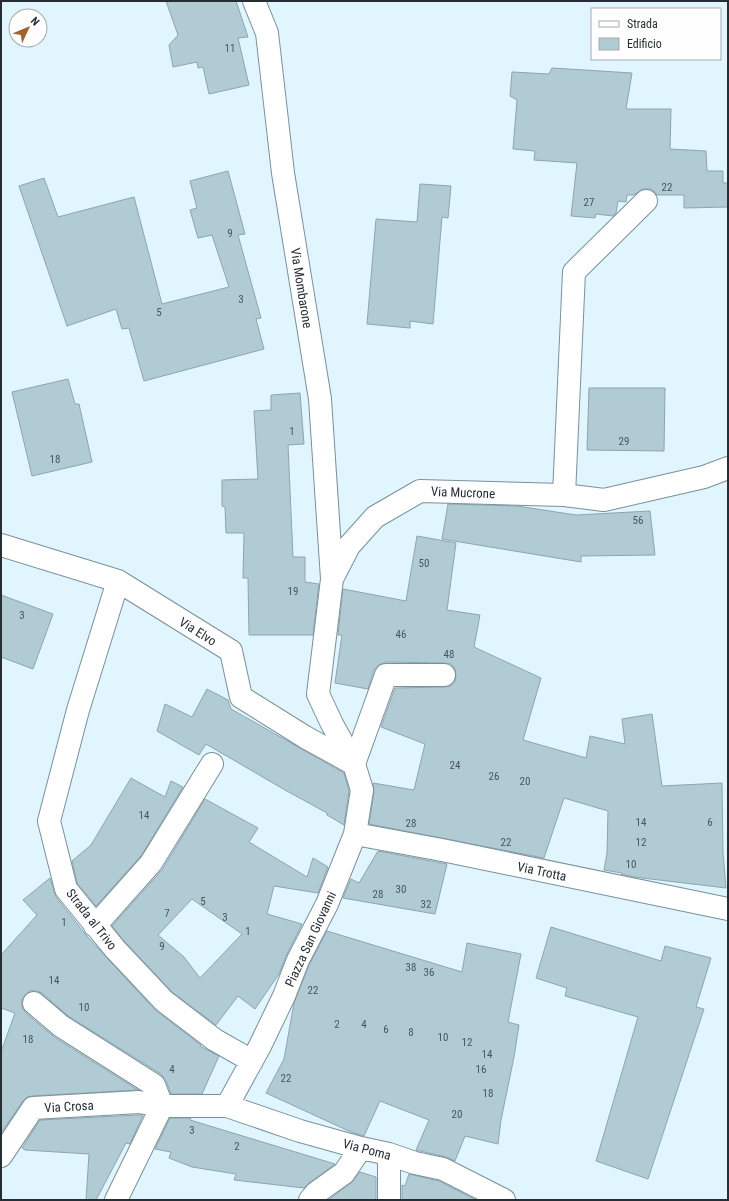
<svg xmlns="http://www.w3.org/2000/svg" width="729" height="1201" font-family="'Roboto Condensed',sans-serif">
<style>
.building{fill:#b1cbd5;stroke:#8ca5af;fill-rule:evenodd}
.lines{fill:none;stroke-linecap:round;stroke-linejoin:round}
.street-casing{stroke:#79919a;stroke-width:24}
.street{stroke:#fff;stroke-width:22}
.labels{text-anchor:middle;stroke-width:3;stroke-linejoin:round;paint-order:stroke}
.number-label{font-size:11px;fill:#48565c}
.street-label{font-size:13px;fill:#252f33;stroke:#fefefe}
</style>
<rect width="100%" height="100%" fill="#e0f5fd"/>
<path class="building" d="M166,1H236L248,37L238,38L249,85L209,94L203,67L198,68L197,62L173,67L169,45L178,35Z
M552,68L632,73L626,109H671L670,149L706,151L707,171H723V183H728V207L684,208V195H657L655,192L650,189H643L634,195H627L626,202L618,201L616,213L613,216L596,214L595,218L571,216L577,163L534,160L535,151L513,149L517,100L510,96L512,72L549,74Z
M228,171L245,234L238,235L261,318L256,319L264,349L144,381L129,328L122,329L116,309L67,326L19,186L44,178L58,217L134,197L162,304L229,287L212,235L198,238L190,210L197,208L190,181Z
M420,184L451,186L448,218L442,217L433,324L410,321V328L367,324L376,219L417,222Z
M68,379L75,404H79L92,462L32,476L12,392Z
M589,388H665L664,451L587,450Z
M300,393L304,444L288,445L293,557H305V582L319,584L313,635H249L248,578H243L244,533H226L225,507L222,506V480L258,479L254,411L271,410V395Z
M448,504L517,506L576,515L650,511L655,555L581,556V562L442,539Z
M417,536L456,543L447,610L480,615L474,647L541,678L523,740L586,758L590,736L625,744L622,719L652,714L662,786L722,783L723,853L726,888L634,877L621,874L622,873L604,870L607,853L608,811L564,798L544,858L369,824L374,792L373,783L414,790L425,744L381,727L395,688L444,687L450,686L455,682L456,675L455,669L451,664L444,663L386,662L379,665L374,670L368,689L335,683L342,635H338L343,589L406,601Z
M1,595L53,614L33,669L1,657Z
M207,689L228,700L231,709L344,773L349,791L344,825L327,815V813L285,790L206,744L199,755L157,731L165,704L192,717Z
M131,778L165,797L171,781L183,787L141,856L96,906L77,883L72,861L91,845Z
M205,799L258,828L249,842L307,877L313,858L328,867L318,893L274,886L267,914L302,924L287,954L279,974L255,1009L238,996L216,1025L172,992L124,941L112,926L162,870ZM192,899L242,934L200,978L184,957L158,935Z
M378,851L447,864L435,914L343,898L351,879L359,883Z
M50,878L56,897L86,935L155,1010L201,1045L200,1046L219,1056L202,1094H171L166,1081L161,1074L68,1016L42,993L37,991H30L25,995L22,1000V1007L26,1013L54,1037L138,1090L32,1096L27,1097L23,1101L1,1133V1052L15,1013L1,1008V955L37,915L23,900Z
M551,927L661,961L665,946L711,958L696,1007L704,1009L648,1179L596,1161L638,1017L565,996L567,988L536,978Z
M327,931L462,972L467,943L521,954L508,1022L519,1025L514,1057L501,1120L498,1144L465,1136L455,1161L446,1157L416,1150L429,1120L380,1101L364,1136L351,1132L266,1093L284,1059L294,1003L309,965Z
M138,1115H143L130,1144L126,1143L96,1200H86L89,1154L25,1150L22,1148L40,1120Z
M170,1118H191L190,1120L335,1164L309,1183L304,1188L234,1180L236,1174L192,1167L169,1158L171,1152L155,1149Z
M360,1172L376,1177V1200H328L351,1183Z
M409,1174L439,1181L476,1200H402V1185L405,1186Z"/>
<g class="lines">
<g class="street-casing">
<path id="street" d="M254,1L267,33L283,173L320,399L332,579
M564,495L574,272L646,201
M1,545L118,581L231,651L241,697L305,737L354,764
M118,581L78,710L49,821L66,889L115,949L164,1001L215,1040L252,1061
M354,764L386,675H444
M355,834L442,850L728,909
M95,926L151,863L212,764
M34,1003L61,1026L154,1085L162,1106
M227,1106L260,1046L284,996L298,960L327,904L355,834L362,790L354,764L332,724L318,694L332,579L349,546L375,517L420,491L564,495L604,500L704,477L728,468
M389,1154V1200
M1,1156L33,1108L139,1102L162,1106
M116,1200L162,1106H227L300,1131L361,1148L389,1154L415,1163L443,1169L504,1200
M310,1200L316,1193L344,1173L361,1148"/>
</g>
<use href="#street" class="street"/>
</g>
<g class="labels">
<g class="number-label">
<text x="230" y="52">11</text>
<text x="667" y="191">22</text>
<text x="589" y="206">27</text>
<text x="230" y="237">9</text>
<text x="241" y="303">3</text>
<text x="159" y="316">5</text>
<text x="292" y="435">1</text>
<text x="624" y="445">29</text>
<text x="55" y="463">18</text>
<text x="638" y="524">56</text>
<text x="424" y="567">50</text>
<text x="293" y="595">19</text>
<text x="22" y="619">3</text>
<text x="401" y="638">46</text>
<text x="449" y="658">48</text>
<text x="455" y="769">24</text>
<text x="494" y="780">26</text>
<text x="525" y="785">20</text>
<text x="144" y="819">14</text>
<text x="641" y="826">14</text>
<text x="710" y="826">6</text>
<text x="411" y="827">28</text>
<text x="506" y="846">22</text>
<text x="641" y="846">12</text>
<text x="631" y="868">10</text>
<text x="401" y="893">30</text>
<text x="378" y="898">28</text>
<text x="203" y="905">5</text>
<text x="426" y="908">32</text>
<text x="167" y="917">7</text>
<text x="225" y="921">3</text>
<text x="64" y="926">1</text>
<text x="248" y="935">1</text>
<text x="162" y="950">9</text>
<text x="411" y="971">38</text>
<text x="429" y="976">36</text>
<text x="54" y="984">14</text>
<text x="313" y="994">22</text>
<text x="84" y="1011">10</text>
<text x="337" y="1028">2</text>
<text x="364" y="1028">4</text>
<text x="386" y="1033">6</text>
<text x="411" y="1036">8</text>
<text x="443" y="1041">10</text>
<text x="28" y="1043">18</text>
<text x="467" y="1046">12</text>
<text x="487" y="1058">14</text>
<text x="172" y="1073">4</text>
<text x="481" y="1073">16</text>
<text x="286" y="1082">22</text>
<text x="488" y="1097">18</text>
<text x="457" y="1118">20</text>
<text x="192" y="1134">3</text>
<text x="237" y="1150">2</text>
</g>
<g class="street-label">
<text transform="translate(302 288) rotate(81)" y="5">Via Mombarone</text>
<text transform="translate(463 492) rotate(2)" y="5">Via Mucrone</text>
<text transform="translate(198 631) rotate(32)" y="5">Via Elvo</text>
<text transform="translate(542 871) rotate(12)" y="5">Via Trotta</text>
<text transform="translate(92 919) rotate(52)" y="5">Strada al Trivo</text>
<text transform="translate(310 939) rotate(-65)" y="5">Piazza San Giovanni</text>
<text transform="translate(69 1106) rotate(-3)" y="5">Via Crosa</text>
<text transform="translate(367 1149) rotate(15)" y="5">Via Poma</text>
</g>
</g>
<rect width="729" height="1201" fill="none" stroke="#252f33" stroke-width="4"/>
<rect x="591" y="8" width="130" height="52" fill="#fefefe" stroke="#a7abad"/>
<rect x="599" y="21" width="20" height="6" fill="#ffffff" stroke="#a7abad"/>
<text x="627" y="28" font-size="12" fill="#252f33">Strada</text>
<rect x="599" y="38" width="20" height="12" fill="#b1cbd5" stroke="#a7abad"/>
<text x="627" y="48" font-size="12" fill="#252f33">Edificio</text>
<g transform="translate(28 28) rotate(46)"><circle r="19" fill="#fefefe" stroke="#a7abad"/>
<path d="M0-3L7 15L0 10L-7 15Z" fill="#a2622c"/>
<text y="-6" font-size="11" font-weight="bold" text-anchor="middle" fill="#252f33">N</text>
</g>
</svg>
